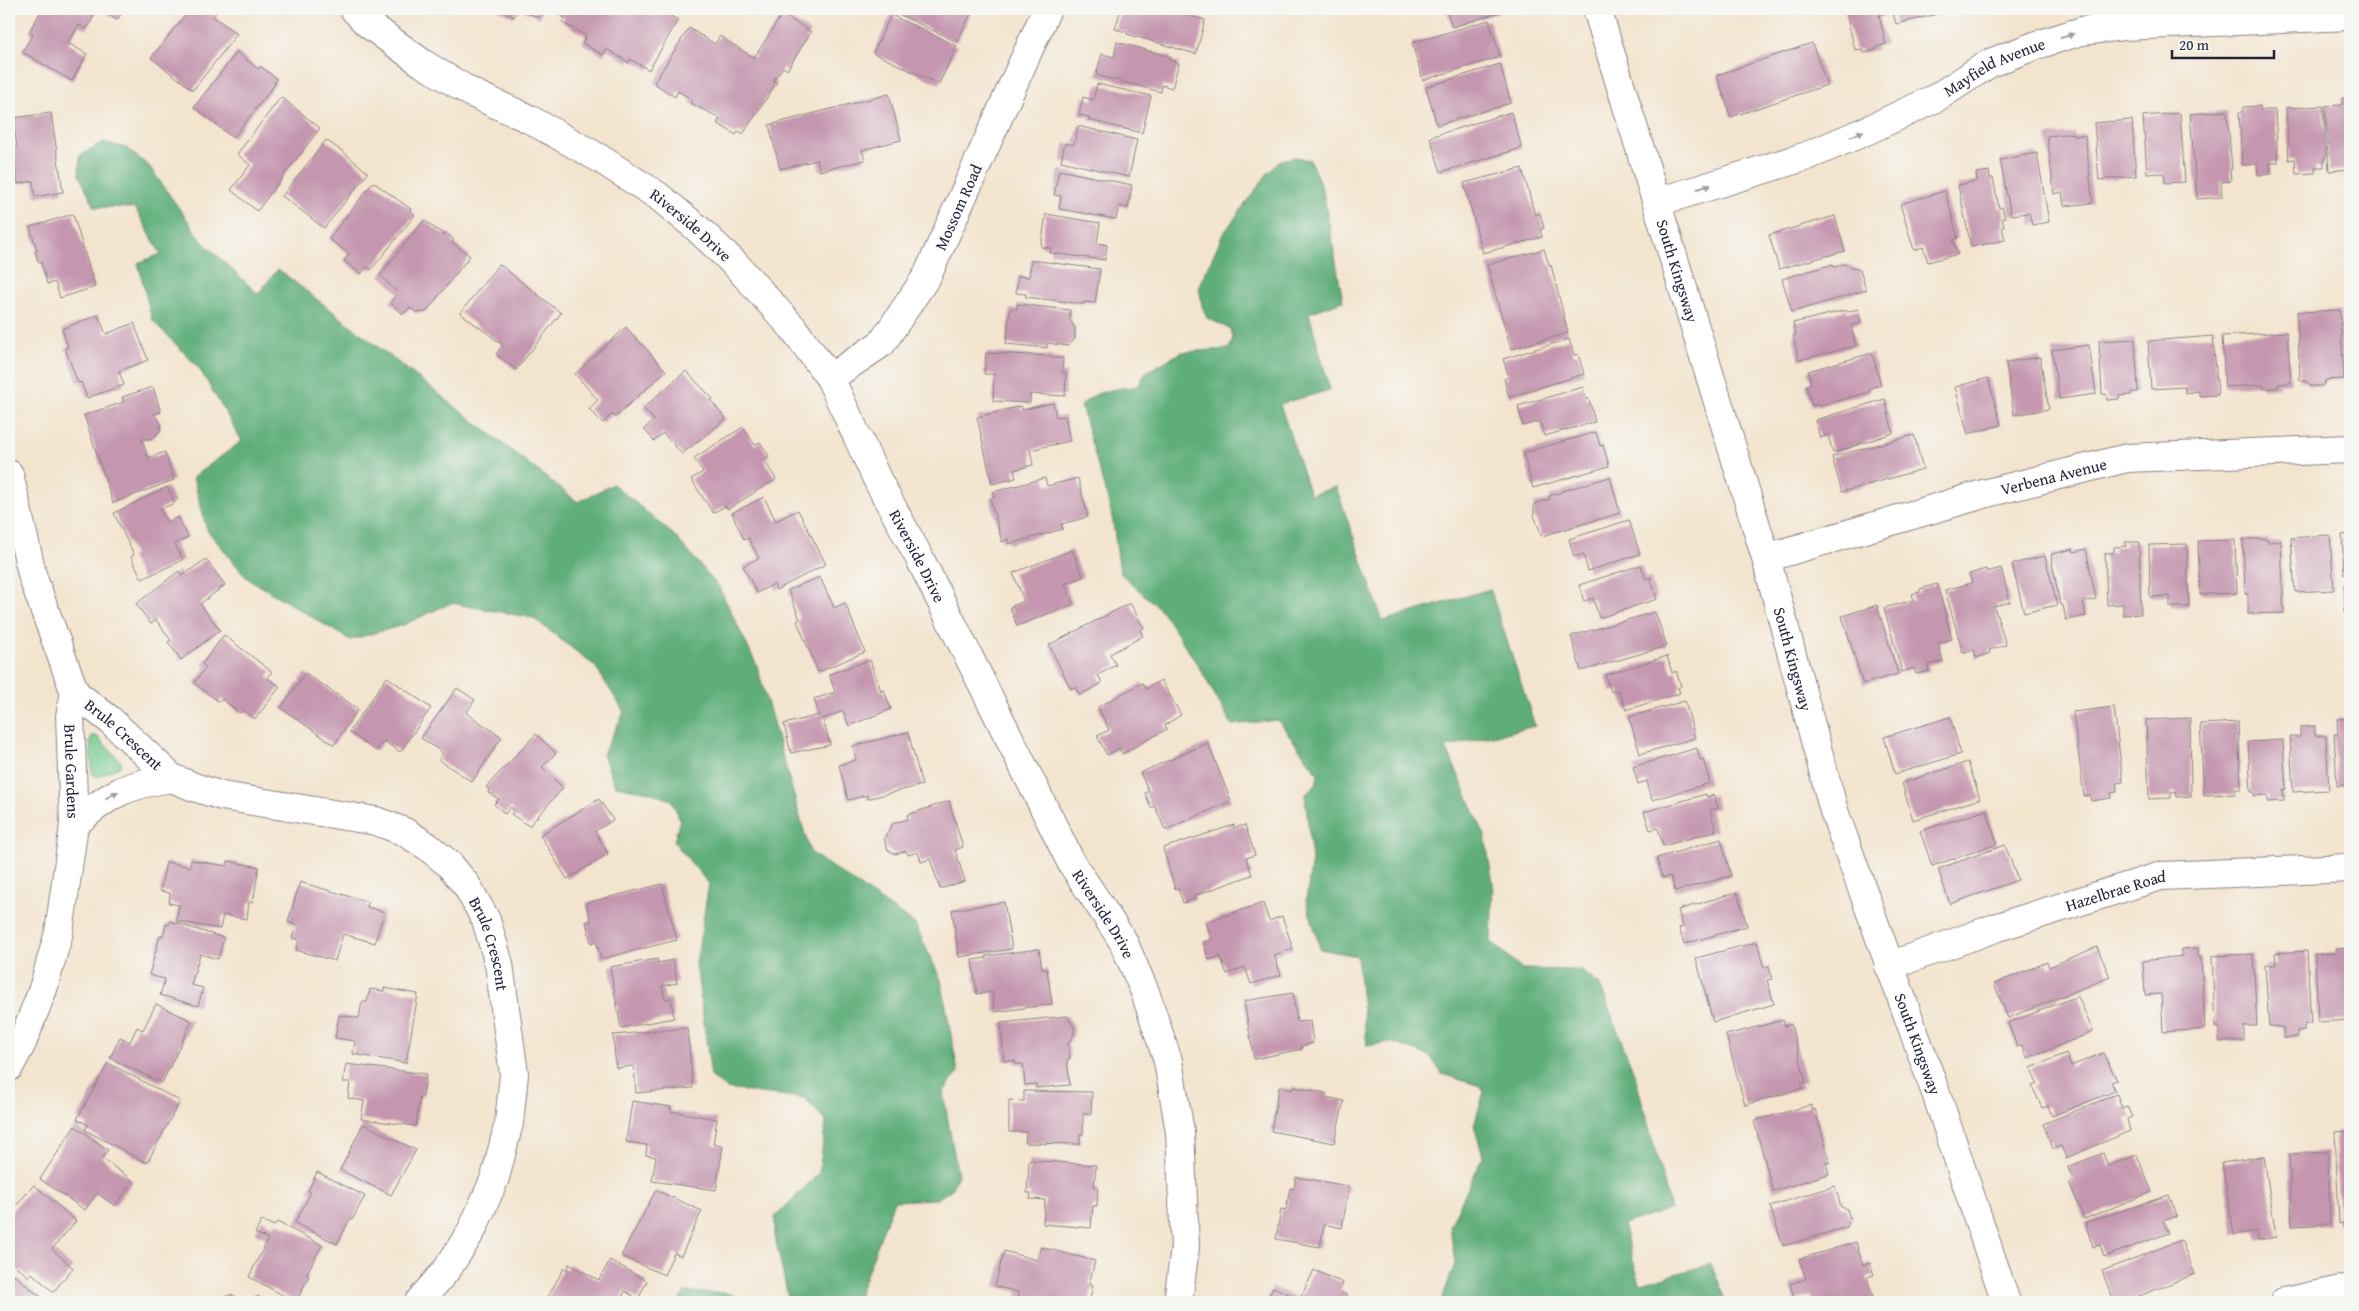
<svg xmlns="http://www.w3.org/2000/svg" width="2359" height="1311" font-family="'Gentium Book Plus',serif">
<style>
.green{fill:#74ca8f;stroke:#4b7665}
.forest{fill:#5fae7a;stroke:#40685a}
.building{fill:#c496af}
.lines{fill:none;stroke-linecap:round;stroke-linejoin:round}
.minor-casing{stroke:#8a8384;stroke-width:30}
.tertiary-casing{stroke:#8a8384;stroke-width:30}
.minor{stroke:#fff;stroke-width:28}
.tertiary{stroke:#fff;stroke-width:28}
.oneway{fill:#9c9ca7}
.labels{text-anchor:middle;stroke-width:4;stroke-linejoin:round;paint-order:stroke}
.street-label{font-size:16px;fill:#22223b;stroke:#f6f6f2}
</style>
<rect width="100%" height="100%" fill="#f6f6f2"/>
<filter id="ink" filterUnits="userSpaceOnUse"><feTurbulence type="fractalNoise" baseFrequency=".02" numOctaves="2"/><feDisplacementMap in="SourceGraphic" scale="10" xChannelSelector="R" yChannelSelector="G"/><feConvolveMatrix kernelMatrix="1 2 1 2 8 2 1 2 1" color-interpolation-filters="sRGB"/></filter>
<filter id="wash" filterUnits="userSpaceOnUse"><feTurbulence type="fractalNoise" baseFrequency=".0096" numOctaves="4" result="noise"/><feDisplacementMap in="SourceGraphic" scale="20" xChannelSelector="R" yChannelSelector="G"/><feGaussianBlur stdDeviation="1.12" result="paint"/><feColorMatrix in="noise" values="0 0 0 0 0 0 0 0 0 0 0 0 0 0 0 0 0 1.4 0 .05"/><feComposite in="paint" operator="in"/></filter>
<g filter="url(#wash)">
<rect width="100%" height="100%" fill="#f3e4ce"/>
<path class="green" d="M92,736H97L122,763L119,767L97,777L92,774L90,740Z"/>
<path class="forest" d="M103,142L126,148L149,166L203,242L258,294L278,269L578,502L613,484L674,535L719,587L757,666L810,852L915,924L941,980L958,1072L943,1093L958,1175L951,1190L937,1199L894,1201L856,1302H779L788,1297L775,1237V1217L819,1173L826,1121L804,1098L727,1089L711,1077L696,963L709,884L674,842L680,819L671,800L649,792L615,786L603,754L624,712L595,666L533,618L451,603L403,625L350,640L247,578L207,530L193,477L242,441L199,368L152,320L138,263L161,254L135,208L95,207L79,175L80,155Z
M1295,157L1310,160L1323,191L1343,301L1309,313L1330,390L1280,404L1310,495L1336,487L1383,621L1490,589L1535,726L1446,747L1485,836L1493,884L1491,941L1522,969L1580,970L1600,985L1635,1076L1671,1209L1623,1224L1640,1284L1711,1264L1727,1302H1441L1455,1264L1450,1226L1483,1156L1474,1125L1484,1092L1480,1086L1442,1074L1430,1056L1390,1042L1367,1046L1357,956L1320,949L1306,900L1312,860L1305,795L1316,785L1318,774L1278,720L1232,725L1199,667L1162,611L1120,573L1112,515L1081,406C1095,389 1118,389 1138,386L1146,372L1182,352L1229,349L1233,338L1230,329L1207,318L1202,306L1199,286L1223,234L1268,173L1281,160Z
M685,1292L728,1293L747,1302H678Z"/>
<g id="blocks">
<path class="building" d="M42,9L97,10L87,29L79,25L68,43L87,54L72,81L22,52L33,34L29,32Z
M99,9H124L117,20Z
M190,9H216L218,10L213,16L237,34L193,90L151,58Z
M497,9H517L514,17Z
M520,9H543L539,18Z
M550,9H658L678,20L649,70L630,59L629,63L607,49L603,55L582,43L586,36L562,22L565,18Z
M888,9H973L957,42Z
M1121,9H1164L1205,20L1196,54L1127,34V32L1115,29Z
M1194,9H1207L1206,13Z
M1446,9H1503L1504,11L1452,27Z
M1845,9H1887L1888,13L1879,15L1886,44L1876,47V50L1863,53L1862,49L1855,50Z
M1892,9H1936L1937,14L1896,24Z
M782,14L811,32L787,70L783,67L773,81L777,82L743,134L739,131L736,135L717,123L720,118L690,103L692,100L678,91L675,97L654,83L689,28L715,44L720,36L754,58Z
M891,15L957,46L939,84L873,53Z
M1489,20L1500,57L1423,80L1412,43Z
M1117,42L1171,57L1170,60L1179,63L1172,88L1162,85L1161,92L1096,75L1102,54L1114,57Z
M1812,43L1827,85L1731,117L1717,75Z
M237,52L258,69L260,66L277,79L274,82L276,83L233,138L194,107Z
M1500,64L1511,103L1437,125L1426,87Z
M1097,84L1151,96L1142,133L1089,120V117L1079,115L1083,97L1093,100Z
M889,94L901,140L862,150L865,160L820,171L817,160L780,169L769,125Z
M281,97L320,128L257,211L231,190L250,165L237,154Z
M2342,98H2350V169L2329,171L2325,106L2342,105Z
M2260,106V110H2275L2278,163H2270L2271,174L2258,175L2257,164L2242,165L2239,112H2243V107Z
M2323,106L2326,158H2324V167H2315V173L2296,174L2295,159L2289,160L2286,108Z
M2227,111L2232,169L2230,170L2231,181L2221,182L2222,197L2197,199L2190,114Z
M1511,112L1522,148L1441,172L1430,137Z
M51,113L63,192L35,197L33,181L18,184L12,148L17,147L13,118Z
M2180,113L2185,182L2165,183L2164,173L2147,174L2143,116Z
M2132,120L2136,176L2099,180L2094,123Z
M1078,126L1137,140L1129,177L1061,161L1065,143L1074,145Z
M2074,133L2075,136L2085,135L2093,203L2064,206L2062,192L2054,194L2047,136Z
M326,140L346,154L368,173L324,228L282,196Z
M2037,153L2049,222L2032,225L2029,213L2011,215L2000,160Z
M1522,168L1535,215L1540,213L1544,228L1540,230L1542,237L1483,253L1464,183Z
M1059,170L1132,185L1128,208L1119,206L1116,219L1059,209L1061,196L1054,195Z
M1989,171L1990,178H1993L1999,208L2002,207L2005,218H2002L2004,227H2002L2005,240L1971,247L1958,185L1977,181L1976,173Z
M373,182L411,209L410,210L415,215L371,270L367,267L361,274L344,261L349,254L329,239Z
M1945,191L1958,238L1953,240L1958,254L1928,262L1923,247L1914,250L1900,204Z
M73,214L95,287L60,298L55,282L47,284L41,262L39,263L35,251L37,250L30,227Z
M1046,214L1100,223L1097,243L1107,245L1105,260L1050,253L1051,248L1041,247Z
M1835,216L1845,251L1779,269L1769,235Z
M424,220L444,235L446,232L454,240L452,242L470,256L426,312L417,313L410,308L403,314L390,302L398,293L380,275Z
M1544,249L1549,265H1551L1568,333L1511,349L1487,265Z
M1031,260L1100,269L1095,303L1084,302V304L1026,297V294L1016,293L1018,276L1029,277Z
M499,264L561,313L516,370L496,354L503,345L460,313Z
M1833,264L1834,267L1844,264L1860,270L1866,290L1792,312L1782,279Z
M2347,303H2350V358H2349Z
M1017,304L1070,310V320L1075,328V339L1068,346L1047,343V348L1006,344L1010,309H1017Z
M1858,309L1861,323L1851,325L1856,346L1799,360L1793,336L1796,335L1793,323L1846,310L1847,312Z
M2340,310L2344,379L2326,380L2322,386H2310L2306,381H2300L2297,312Z
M98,315L106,334L134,323L148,360L119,371L124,385L87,398L81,382L78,383L65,348L68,347L62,329Z
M626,327L666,371L615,417L612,414L603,423L589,409L598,400L575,374Z
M2287,332L2291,383L2278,384L2279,387L2264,389L2263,385L2225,387L2222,336Z
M2213,336L2218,395L2199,396V391L2185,393V387L2151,389L2148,341Z
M1569,339L1574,355L1578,354L1584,374L1509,397L1504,379L1509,377L1503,359Z
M2135,339L2138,392H2131V395L2119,396V399L2107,400L2106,394H2102L2099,341Z
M2089,345L2096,394L2059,399L2052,350Z
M986,353L1053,356V358H1063L1062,373H1066L1065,396L1030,394V403L993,401L994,374H984Z
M1872,353L1881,385L1869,388L1870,392L1818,406V404L1812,406L1806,385L1811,383L1808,371Z
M2040,357L2049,409L2014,415L2006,362Z
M686,371L713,399L711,401L726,419L682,454L663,433L654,441L644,429L654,420L643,408Z
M1988,378L2001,425L1968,434L1955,387Z
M153,387L161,412L154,414L161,423L160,431L152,439H142L148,458L165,452L174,480L113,503L84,415L124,402L122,397Z
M1583,387L1586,399H1589L1595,422L1544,436L1540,421L1523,426L1518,406Z
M1885,399L1893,433L1833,453L1828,435L1820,438L1815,420Z
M1053,403L1056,417L1065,416L1070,441L1030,450L1033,465L1014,470L1016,478L992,484L977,417L1021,406L1022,410Z
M743,427L755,445L760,442L769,456L764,460L776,479L728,509L725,506L713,513L691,479L703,472L694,458Z
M1596,432L1600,446L1603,445L1609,466L1533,488L1523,453Z
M1914,435L1923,469L1842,492L1832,457Z
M1610,477L1620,513L1542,536L1534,515V504L1550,499L1549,496L1562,492V491Z
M1045,478L1047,486L1078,478L1088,517L1061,524L1063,529L1009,544L1008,539L1002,542L990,498L994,497L993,492Z
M167,487L175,503L160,509L167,522L178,517L188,537L175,544L183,560L142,579L131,557L134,555L114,513Z
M764,497L776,521L798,510L826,564L776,590L774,584L757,593L743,566L759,558L748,538L744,540L732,513Z
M1629,520L1640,554L1588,571L1583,554L1574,557L1569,539Z
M2350,534V574H2344L2342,535Z
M2330,535L2334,590L2295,592L2291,538Z
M2243,539H2268V542L2281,541L2284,613L2248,614V594H2245Z
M2235,540L2237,593L2200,594L2198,541Z
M2125,542H2139L2141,614L2123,615V604L2107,605L2105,553H2114V547L2126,546Z
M2187,544L2189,607H2170V596L2150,597L2149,545Z
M2073,549L2074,552L2086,549L2096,599L2083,602L2086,616L2066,620L2063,605H2060L2051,556L2052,554Z
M1072,550L1083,577L1065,584L1073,604L1017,626L1010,607L1024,601L1013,573Z
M2045,556L2057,605L2024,613L2012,564Z
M206,559L225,585L200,604L220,630L181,660L168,642L171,640L156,620L151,624L136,604L179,571L182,576Z
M1641,565L1646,579L1650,577L1657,599L1599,618L1593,598L1584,601L1579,585Z
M2001,568L2010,602L1994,606L2006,645L1989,650L1990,653L1976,658L1974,650L1963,653L1945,590L1972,583L1969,574L1986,569L1987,572Z
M820,577L834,608L845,603L865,652L818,672L797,621L800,619L788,590Z
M1937,584L1952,639L1938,643L1943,661L1928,665L1929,671L1916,674L1914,668L1902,672L1884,608L1914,600L1912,594L1920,592V589Z
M2344,584H2350V611L2345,612Z
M1130,603L1144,628L1140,630L1143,636L1110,654L1116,665L1098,675L1102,683L1080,695L1075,687L1071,689L1049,645Z
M1877,605L1898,674L1863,684L1842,616Z
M1655,612L1667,646L1581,671L1571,636Z
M224,635L272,672L267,677L280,687L255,719L242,709L240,713L222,699L219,702L194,683L206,667L202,664Z
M1667,656L1672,673L1676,671L1681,686L1678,688L1680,693L1626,710L1619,690L1611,692L1605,675Z
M870,660L881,691L884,690L891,709L849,726L843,711L823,719L830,745L791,753L784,724L819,715L814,699L835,692L829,674Z
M305,673L358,709L334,745L281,708Z
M387,677L431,708L400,752L384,741L376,751L349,732Z
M1161,680L1181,715L1165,725L1167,729L1122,754L1120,748L1107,755L1097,736L1109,730L1098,707L1142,683L1146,689Z
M457,688L475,700L466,713L502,737L472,782L439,760L443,753L421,738Z
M1685,701L1695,738L1640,754L1629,717Z
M2114,707L2123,782L2116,783L2117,792L2111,793V798L2091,801L2090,795L2084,796L2073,712Z
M1950,717L1961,754L1895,774L1884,737Z
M2190,718L2191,796L2177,797L2176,792L2171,793V798L2149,799L2146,720Z
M2350,718V785L2337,786L2334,734H2338L2337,719Z
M2238,722L2241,789H2235V794L2204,795L2200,724Z
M2315,726V736H2326L2329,790L2293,792L2290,737H2300V727Z
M908,732L922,785L867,799V795L848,800L839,765L856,760L853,746Z
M536,734L556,753L542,767L563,788L529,826L511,814L514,811L511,807L505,814L494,804L499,799L488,793L489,789L486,787Z
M2283,740L2286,789L2283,790L2284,801L2268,802V795L2254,796V792H2251L2248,742Z
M1208,743L1231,801L1165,830L1155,806L1151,808L1145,793L1149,791L1140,773Z
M1697,748L1700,760L1703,759L1710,783L1652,800L1647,781L1638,784L1633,767Z
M1968,762L1980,799L1913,820L1902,783Z
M1706,794L1707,797L1714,795L1718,808L1710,810L1716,831L1663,846L1658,828L1650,830L1644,812Z
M599,799L613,820L595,831L608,854L567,879L540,835Z
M949,801L963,847L955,850L965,881L940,889L930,859L921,862L918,852L908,855L906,851L895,854L888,850L884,839L892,824L908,819L907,815Z
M1987,810L1997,844L1932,866L1920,831Z
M1234,825V828L1245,825L1255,855L1246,858L1252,875L1194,896L1195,899L1183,903L1178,888L1175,889L1163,848Z
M1721,839L1731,876L1675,891L1671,876L1662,878L1657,858Z
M2005,845L2018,880L1950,904L1938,869Z
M191,860L227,866L228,861L259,867L253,902H249L247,919L223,915L220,929L176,921L179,905L169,903L170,893L160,891L166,862L190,867Z
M300,882L368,902L367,907L384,912L375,943L343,934L335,961L296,950L299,940L292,938L296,925L288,922Z
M662,884L677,940L601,959L596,941L591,943L586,922L591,921L586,903Z
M1737,892L1747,926L1684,944L1679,928L1683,927L1678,910Z
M1004,902L1012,949L959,957L952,910Z
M1263,903L1269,921L1282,916L1293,949L1274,955L1281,975L1251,984L1245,967L1227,974L1220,956L1209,960L1203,942L1212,939L1206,922Z
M170,921L224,938L218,959L200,954L191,985L203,988L198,1006L160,995L165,979L149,975L160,936H163L166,924L169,925Z
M1757,942L1764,968L1769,966L1772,979L1767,980L1774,1004L1713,1022L1696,958Z
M2097,947L2110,977L2008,1018L1994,984L2047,962L2049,967Z
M2198,948V957H2201L2205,1029L2163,1032L2161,994L2145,995L2143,961L2182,956V949Z
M2350,948V1020L2318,1022L2315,954L2336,953V949Z
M1039,949L1042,969H1047L1052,1004L995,1012L992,992L977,994L972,960L987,958L986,956Z
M2307,951L2311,1024H2305L2304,1030L2297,1031L2298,1037L2284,1038L2283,1027L2269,1026L2265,965H2276L2275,953Z
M2253,954L2257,1026H2244V1041H2219V1027H2215L2212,956Z
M657,959L658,963L673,960L677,983L662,986L665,999L671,998L674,1018L621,1028L610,967Z
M384,988L418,994L406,1063L353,1054L355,1041L335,1038L339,1015L359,1018L362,1002H367L370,989L384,991Z
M1293,993L1297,1022L1310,1021L1313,1043L1301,1046L1302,1049L1254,1059L1244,1001Z
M2078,996L2093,1032L2027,1058L2022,1045L2017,1047L2008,1023Z
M156,1004L192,1021L162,1083L110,1058L120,1037L130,1042L137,1027L143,1030Z
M1067,1016L1074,1027V1034L1068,1044L1070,1059H1067L1070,1085L1036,1088V1084L1025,1085L1023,1064H1016L1015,1061H1004L1001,1023Z
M1783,1020L1785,1026L1791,1024L1806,1082L1801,1083L1803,1088L1745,1105L1726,1035Z
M687,1028L693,1088L636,1093L634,1066L616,1068L613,1035Z
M2066,1053L2071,1066L2103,1053L2117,1080L2111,1082L2115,1091L2052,1116L2048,1106L2042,1108L2032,1086L2037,1084L2031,1068Z
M108,1063L180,1101L147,1163L85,1130L88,1125L77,1119Z
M346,1064L426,1074L423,1097L420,1096L416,1126L361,1119L364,1101L348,1098L350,1082H343Z
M1279,1087L1292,1090L1293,1087L1326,1093V1097L1344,1101L1334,1143L1271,1131Z
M1024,1091L1092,1092L1091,1114H1083V1134H1080V1144L1025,1143L1026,1132H1009V1100L1024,1101Z
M2117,1094L2122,1108L2127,1106L2132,1117L2127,1119L2130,1131L2066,1158L2061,1146L2053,1149L2043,1124Z
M632,1101L671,1107L670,1111L717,1119L713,1144L723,1146L716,1190L652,1181L656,1157L646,1155L647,1145L626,1142Z
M1811,1105L1812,1110L1815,1109L1830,1162L1826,1163L1829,1174L1773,1191L1754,1121Z
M363,1124L416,1150L391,1195L340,1170Z
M75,1126L108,1150L102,1158L133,1181L115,1206L97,1193L85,1210L40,1179Z
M2350,1131V1228H2343V1223L2339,1224L2335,1132Z
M2328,1152L2330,1224L2292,1226L2289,1154Z
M2103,1153L2108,1166L2137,1155L2152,1192L2084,1219L2069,1182L2073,1180L2068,1167Z
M2264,1156L2276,1237L2258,1240L2256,1231L2234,1235L2222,1163Z
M1029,1160L1096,1165L1094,1187H1098L1097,1206H1093L1091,1228L1043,1224L1045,1200L1030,1199L1031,1193H1027Z
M317,1172L365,1196L352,1220L350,1219L337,1244L295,1223L311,1192L308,1191Z
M1296,1177L1349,1186L1342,1228L1324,1224L1320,1247L1276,1239L1281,1209L1286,1210L1290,1188L1294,1189Z
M34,1185L76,1221L52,1249L73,1268L53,1292L32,1273L29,1277L9,1260V1214Z
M1835,1186L1841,1207L1847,1209L1850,1219L1847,1227L1783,1246L1770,1206Z
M656,1190L702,1211L681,1256L674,1253L664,1275L621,1256Z
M2169,1195L2177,1216L2163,1221L2169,1233L2104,1257L2100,1245L2093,1247L2085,1223Z
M262,1220L274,1226L277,1222L322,1245L306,1275L309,1276L296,1302L249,1277L268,1239L255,1233Z
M2181,1240L2195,1274L2124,1302H2114L2102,1271Z
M1856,1242L1863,1265L1870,1263L1874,1275L1867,1277L1874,1302H1813L1811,1296L1795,1301L1790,1284L1806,1279L1799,1259Z
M1041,1247L1095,1261L1089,1284L1093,1285L1089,1302H1039L1017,1296L1018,1292L995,1286L1004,1251L1037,1260Z
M610,1260L647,1281L638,1299L625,1291L620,1302H545L564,1268L567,1270L569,1264L599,1280Z
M1314,1270L1343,1283L1339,1291L1347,1295L1344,1302H1266L1273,1287L1300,1299Z
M9,1271L47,1302H9Z
M232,1294L235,1302H212Z
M259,1296L261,1302H244Z"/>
</g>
</g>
<g filter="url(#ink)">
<use href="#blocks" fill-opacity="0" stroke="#8a8384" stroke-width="1"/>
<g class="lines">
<g class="minor-casing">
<g id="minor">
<path id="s1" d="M354,9L367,23L422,63L472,93L529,119L599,158L658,196L697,228L736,265L793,328L830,378L878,481L919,557L1071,862L1123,941L1145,992L1168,1061L1180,1132L1185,1247L1178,1302"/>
<path id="s2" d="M1658,202L1807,156L1868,130L1936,98L1990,63L2037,45L2082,31L2123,26L2350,16"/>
<path id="s3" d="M830,378L882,343L927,276L1047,9"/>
<path id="s4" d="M9,474L33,578L75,693L70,716L74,825L59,932L43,989L22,1043L9,1067"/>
<path id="s5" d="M1766,558L1987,493L2127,458L2350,449"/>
<path id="s6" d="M75,693L110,720L172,778L194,787L222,796L376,821L405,832L427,846L450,865L467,886L486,920L499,964L514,1074L509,1123L495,1178L472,1230L448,1268L419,1302"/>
<path d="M74,825C107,795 127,784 172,778"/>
<path id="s7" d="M1889,966L1998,927L2161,876L2350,868"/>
<path d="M2284,1302L2350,1288"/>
</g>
</g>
<g class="tertiary-casing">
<g id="tertiary">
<path id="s8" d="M1597,9L1766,558L1834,811L1937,1096L2006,1302"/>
</g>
</g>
<use href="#minor" class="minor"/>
<use href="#tertiary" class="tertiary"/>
</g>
<defs><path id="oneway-solid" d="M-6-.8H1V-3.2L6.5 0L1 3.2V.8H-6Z" transform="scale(1.25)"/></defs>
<g class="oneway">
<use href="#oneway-solid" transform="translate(2067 36) rotate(-17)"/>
<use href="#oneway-solid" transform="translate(1857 134) rotate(-23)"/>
<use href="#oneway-solid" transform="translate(1704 187) rotate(-17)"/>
<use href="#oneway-solid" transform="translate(112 795) rotate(-28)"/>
</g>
</g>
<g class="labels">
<g class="street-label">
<text dy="6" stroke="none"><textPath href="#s2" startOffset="364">Mayfield Avenue</textPath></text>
<text dy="6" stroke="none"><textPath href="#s3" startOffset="219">Mossom Road</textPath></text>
<text dy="6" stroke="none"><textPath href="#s1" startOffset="402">Riverside Drive</textPath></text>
<text dy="6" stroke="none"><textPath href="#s8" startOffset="274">South Kingsway</textPath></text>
<text dy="6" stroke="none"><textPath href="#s5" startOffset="299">Verbena Avenue</textPath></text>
<text dy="6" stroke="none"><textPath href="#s1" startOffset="808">Riverside Drive</textPath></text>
<text dy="6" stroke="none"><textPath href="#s8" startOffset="679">South Kingsway</textPath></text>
<text dy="6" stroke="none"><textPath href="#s6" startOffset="64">Brule Crescent</textPath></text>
<text dy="6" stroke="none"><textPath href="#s4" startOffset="308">Brule Gardens</textPath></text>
<text dy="6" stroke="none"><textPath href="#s7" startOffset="239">Hazelbrae Road</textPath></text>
<text dy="6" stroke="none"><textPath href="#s1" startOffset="1212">Riverside Drive</textPath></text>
<text dy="6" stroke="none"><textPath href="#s6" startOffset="515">Brule Crescent</textPath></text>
<text dy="6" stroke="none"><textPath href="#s8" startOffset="1084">South Kingsway</textPath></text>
</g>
</g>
<rect width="2359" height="1311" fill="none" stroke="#f6f6f2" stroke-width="30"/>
<path d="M2172 50v8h102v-8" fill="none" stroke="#22223b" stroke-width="2.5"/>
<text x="2179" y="50" font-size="15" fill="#22223b" stroke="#f6f6f2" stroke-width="4" paint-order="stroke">20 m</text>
</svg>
